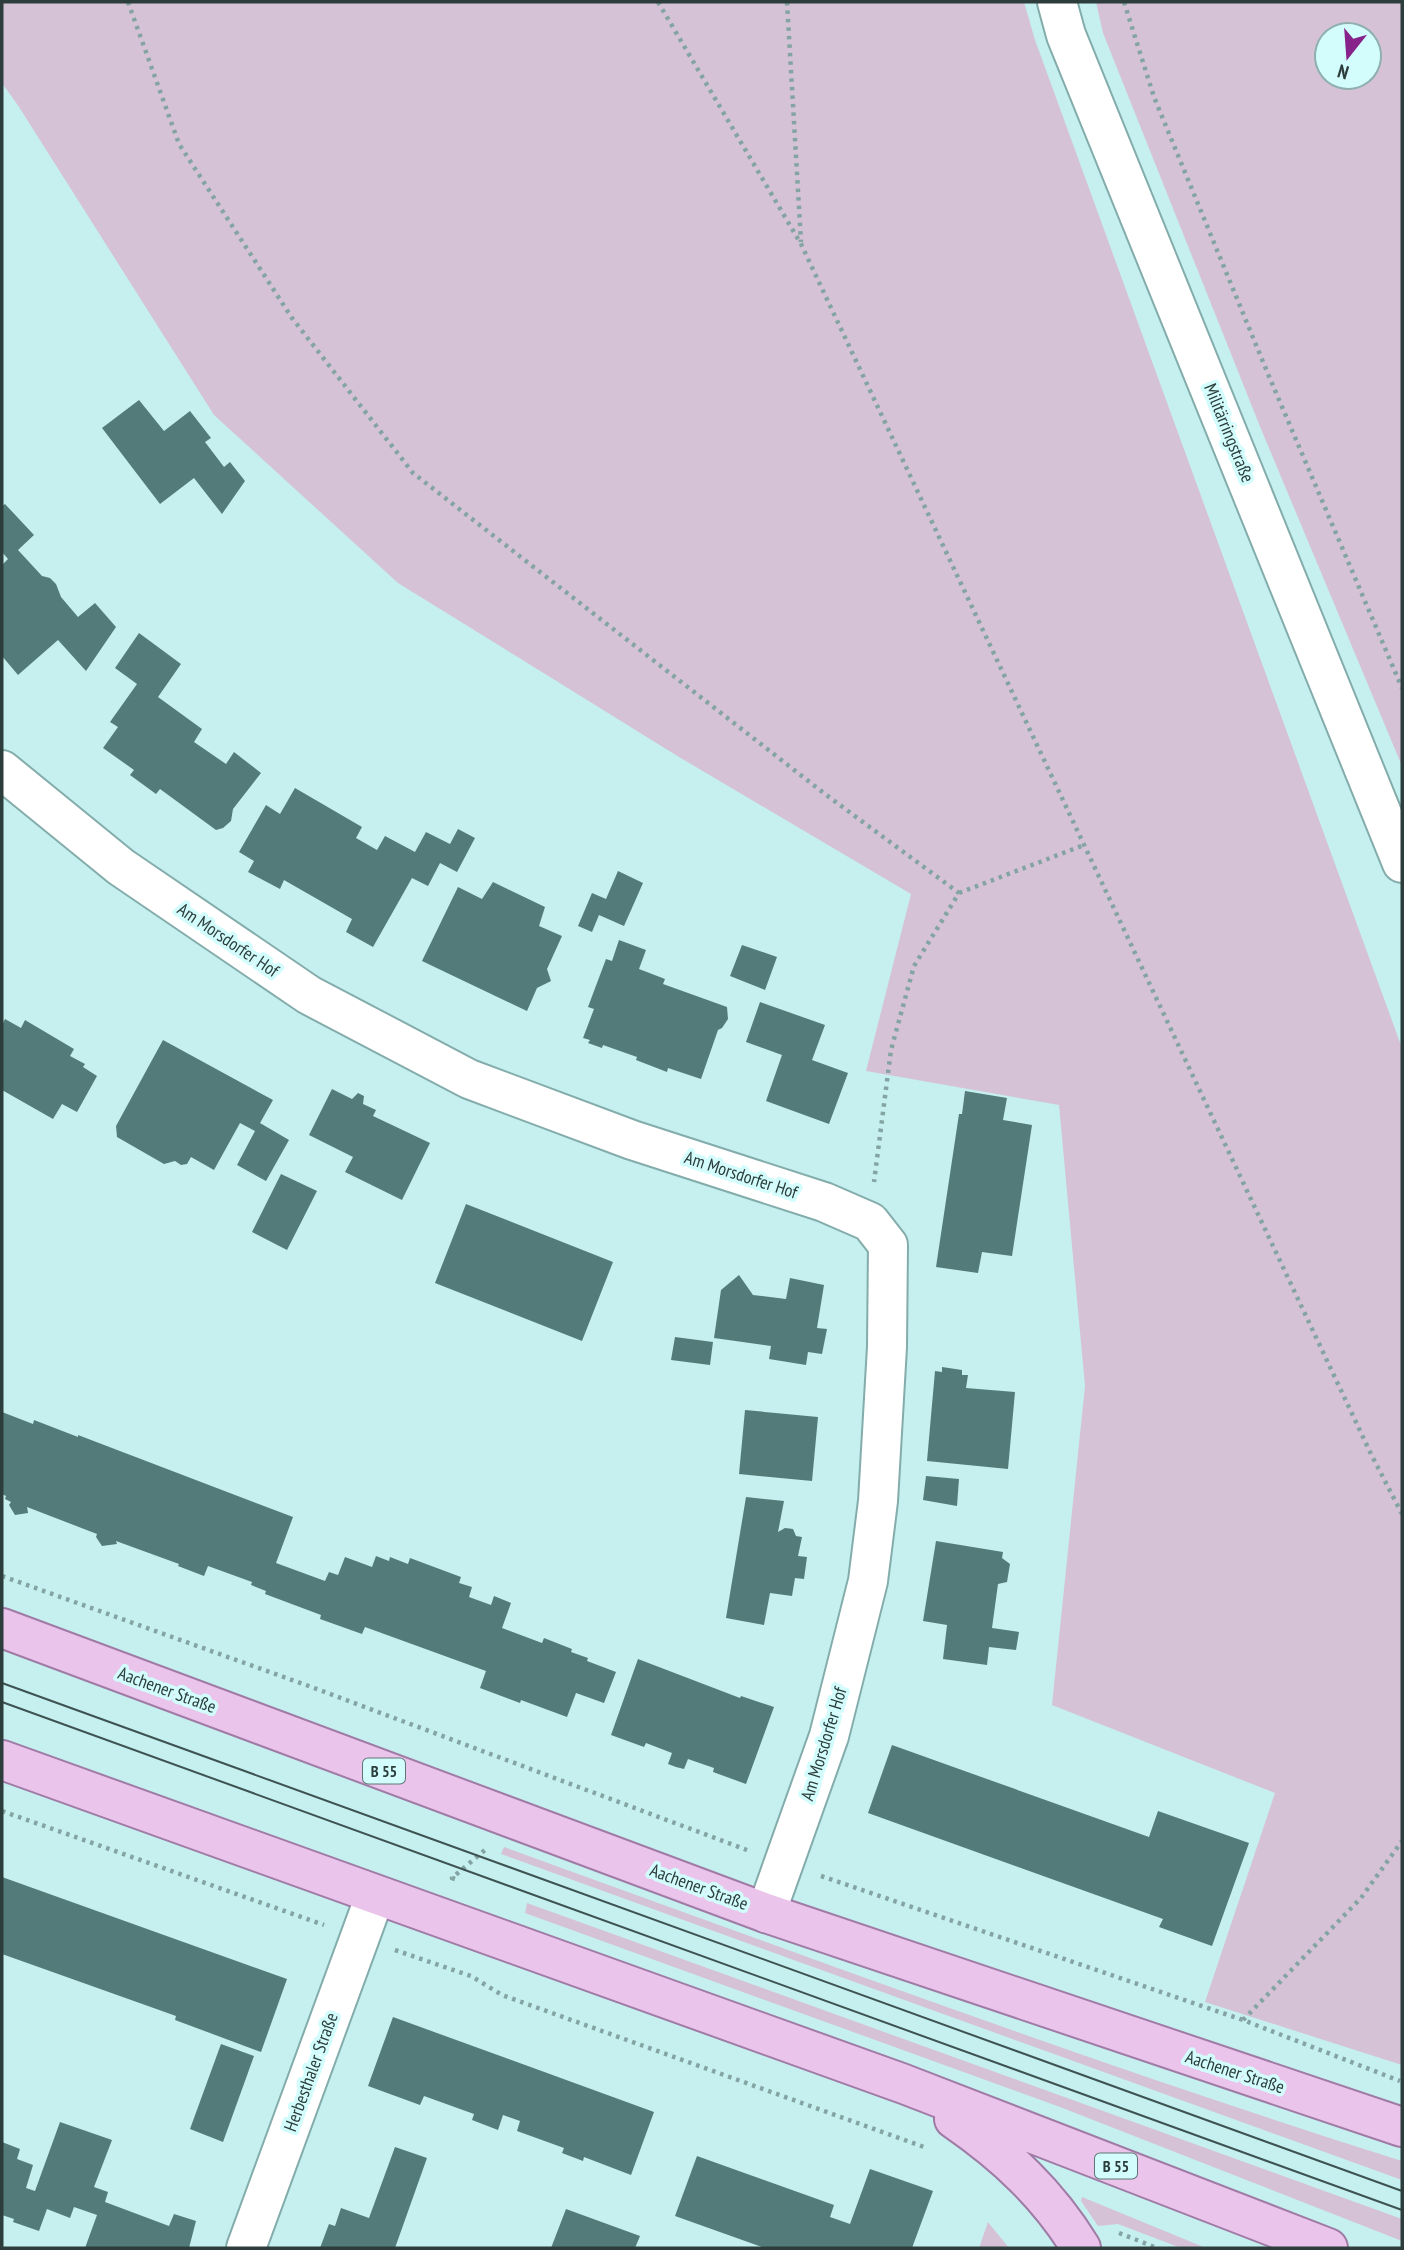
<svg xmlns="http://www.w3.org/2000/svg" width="1404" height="2250" font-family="'PT Sans Narrow',sans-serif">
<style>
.green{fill:#d6c2d6;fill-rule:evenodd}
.building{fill:#537b7a}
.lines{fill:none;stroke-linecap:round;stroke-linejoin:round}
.minor-casing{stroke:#83acab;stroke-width:42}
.secondary-casing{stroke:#83acab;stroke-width:42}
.primary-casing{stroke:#9f7ba5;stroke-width:42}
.path{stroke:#84a4a3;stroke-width:4.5;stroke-dasharray:3.5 5;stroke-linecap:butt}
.minor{stroke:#fff;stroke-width:38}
.secondary{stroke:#fff;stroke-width:38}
.primary{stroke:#ebc4eb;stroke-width:38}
.tram{stroke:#3e5251;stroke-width:2}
.labels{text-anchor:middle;stroke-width:7;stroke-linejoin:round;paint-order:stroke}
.shield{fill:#d2fdfc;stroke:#5e7776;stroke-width:2}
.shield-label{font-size:16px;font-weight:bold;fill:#2c3d3c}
.street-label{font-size:18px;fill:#2c3d3c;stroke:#d2fdfc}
</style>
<rect width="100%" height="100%" fill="#c5f0ef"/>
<path class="green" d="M2,2H1024L1035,40L1402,1048V2065L1205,2002L1275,1793L1052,1705L1085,1386L1059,1105L866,1071L911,894L679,757L398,583L214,415L19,107L2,83Z
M1096,2H1402V766L1261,429L1103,33ZM1327,35H1369V77H1327Z
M504,1847C803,1955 1100,2066 1402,2161V2180L501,1854Z
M527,1903L1402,2219V2241L1060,2107L525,1913Z
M1082,2197L1206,2248H1181L1118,2224L1098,2226L1081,2201Z
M988,2222L1009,2248H979Z"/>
<path class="building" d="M139,400L164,431L190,411L211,438L205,442L224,467L230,462L245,481L222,514L194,478L160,504L102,428Z
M5,504L34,535L18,550L42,576L50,578L56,584L61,597L78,617L95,603L116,627L86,671L58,640L18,675L2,656V565L8,559L2,552V506Z
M139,633L181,664L158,697L202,729L194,742L226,764L234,752L261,773L233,809L231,821L223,828L216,830L160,789L156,794L130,775L134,770L103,748L118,727L110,722L137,684L115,668Z
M295,788L362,827L356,838L377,850L385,836L415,852L426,832L450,844L458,829L475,838L457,872L440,863L428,886L412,878L373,947L346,932L352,919L284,880L280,889L248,872L254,861L239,852L266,805L280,814Z
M618,871L643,883L624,926L599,915L592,932L578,926L592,893L606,899Z
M493,882L545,907L539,926L562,936L547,969L551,981L537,988L527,1011L422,961L458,887L482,899Z
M619,940L646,950L639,969L665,979L663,984L727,1007L728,1019L722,1028L718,1030L701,1079L668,1068L667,1072L636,1060L637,1057L603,1045L602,1048L588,1043L590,1040L583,1038L594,1009L588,1007L606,959L612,961Z
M742,945L777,957L765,990L730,976Z
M760,1002L825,1025L812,1060L848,1073L829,1124L766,1101L782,1055L746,1042Z
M5,1019L21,1028L25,1020L74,1049L70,1056L85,1064L83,1067L97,1076L77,1112L62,1104L53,1119L2,1090V1025Z
M163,1040L273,1100L260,1123L289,1140L266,1181L237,1165L255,1131L240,1123L214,1170L191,1157L187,1164L181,1165L175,1161L164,1164L117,1137L116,1126Z
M332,1089L352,1099L358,1093L364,1096L363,1104L376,1110L373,1116L430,1143L402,1200L345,1172L353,1157L309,1135Z
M965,1091L1007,1098L1003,1120L1032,1125L1012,1256L982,1252L978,1273L936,1267L959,1114H962Z
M281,1174L317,1191L287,1250L252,1232Z
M466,1204L613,1262L582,1341L435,1283Z
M739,1275L753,1295L786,1299L790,1278L824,1285L817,1328L827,1329L822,1354L808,1352L806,1365L769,1359L771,1346L714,1338L721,1290Z
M675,1337L713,1342L710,1365L671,1360Z
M942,1367L962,1370V1375H968L966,1388L1015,1392L1008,1469L927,1461L935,1371L942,1372Z
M745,1410L818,1417L812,1481L739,1474Z
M2,1412L33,1424L34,1420L78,1437V1435L293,1517L276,1563L325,1581L329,1572L338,1575L345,1557L372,1567L376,1556L389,1561L390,1557L408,1564L410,1558L461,1577L459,1583L472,1587L469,1597L491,1605L494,1596L511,1603L502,1628L542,1643L544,1638L572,1649L571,1652L588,1658L587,1661L616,1672L604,1703L576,1693L567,1717L521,1700L520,1703L480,1688L486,1671L365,1627L362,1634L320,1619L321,1615L265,1594L266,1591L251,1585L252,1582L208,1566L204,1576L178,1566L179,1564L116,1541L117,1544L102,1546L96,1537L97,1534L27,1507L28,1513L15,1515L9,1505L11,1502L5,1499L6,1496L2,1494Z
M926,1476L959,1479L957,1506L923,1500Z
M746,1497L784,1501L778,1532L785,1528L793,1529L796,1536L802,1537L798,1556L807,1557L804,1579L795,1578L792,1596L770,1593L764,1625L726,1618Z
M936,1541L1003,1552L1002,1558L1010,1564L1007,1582L998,1584L992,1628L1019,1632L1016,1650L989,1647L987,1665L943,1659L947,1625L923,1621Z
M638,1659L740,1698L741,1696L774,1707L746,1784L713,1772L714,1768L688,1759L684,1769L676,1767L668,1764L672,1753L646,1743L644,1747L611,1735Z
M892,1745L1149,1837L1158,1811L1249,1843L1212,1946L1159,1927L1163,1919L868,1813Z
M2,1877L287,1979L261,2052L175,2020L176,2016L2,1954Z
M393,2017L654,2112L631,2175L584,2157L583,2161L562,2153L564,2148L517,2131L520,2121L503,2115L498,2130L472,2120L474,2114L424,2096L420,2105L368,2086Z
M221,2044L254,2056L223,2142L190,2129Z
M60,2122L112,2140L94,2187L108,2192L105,2202L169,2226L174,2214L196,2221L189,2248H85L97,2215L74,2207L70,2218L47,2209L39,2231L13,2222L14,2219L2,2215V2142L20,2149L17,2159L33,2165L26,2188L35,2191Z
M395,2147L427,2158L395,2248H320L329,2224L335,2226L341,2208L369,2218Z
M697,2156L834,2205L830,2217L850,2224L870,2169L933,2191L912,2248H765L675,2216Z
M566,2209L640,2236L635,2248H551Z"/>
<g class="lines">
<g class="minor-casing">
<path id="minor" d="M2,770L121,867L309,995L469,1079L632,1140L824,1202L870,1222L888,1245L887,1347L878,1501L868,1581L829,1736L766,1913
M246,2248L375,1896"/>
</g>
<g class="secondary-casing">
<path id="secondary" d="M1057,2L1066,35L1402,863"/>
</g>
<g class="primary-casing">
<path id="primary" d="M2,1628L766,1913L1402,2127
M2,1760L904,2084L1328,2248
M954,2119C1006,2155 1048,2194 1081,2248"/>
</g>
<path class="path" d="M128,2L179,144L292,318L413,473L825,794L959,893L914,966L891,1050L874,1182
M658,2L801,244L1371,1454L1402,1514
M787,2L801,242
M1124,2L1154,97L1268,374L1402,688
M959,893L1084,845
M2,1576L306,1685L747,1850
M2,1811L324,1925
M821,1876L1243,2020L1400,2081
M455,1879L452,1878L485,1850
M395,1950L471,1976L502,1995L924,2147
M1243,2020L1361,1898L1402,1841
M1119,2233L1157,2248"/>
<use href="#minor" class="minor"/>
<use href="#secondary" class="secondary"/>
<use href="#primary" class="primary"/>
<path class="tram" d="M2,1683L1402,2191
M2,1702L1402,2210"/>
</g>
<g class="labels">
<g class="shield">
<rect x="363" y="1758.5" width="42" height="25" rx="5"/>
<rect x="1095" y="2153.5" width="42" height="25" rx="5"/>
</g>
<g class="shield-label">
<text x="384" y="1777">B 55</text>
<text x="1116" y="2172">B 55</text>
</g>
<g class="street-label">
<text transform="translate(1229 433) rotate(68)" y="6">Militärringstraße</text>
<text transform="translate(228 940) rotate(34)" y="6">Am Morsdorfer Hof</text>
<text transform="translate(741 1175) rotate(18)" y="6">Am Morsdorfer Hof</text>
<text transform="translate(167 1690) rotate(20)" y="6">Aachener Straße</text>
<text transform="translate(824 1744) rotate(-73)" y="6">Am Morsdorfer Hof</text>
<text transform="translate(699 1887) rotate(20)" y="6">Aachener Straße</text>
<text transform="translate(311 2072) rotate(-70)" y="6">Herbesthaler Straße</text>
<text transform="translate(1235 2072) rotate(18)" y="6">Aachener Straße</text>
</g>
</g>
<rect width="1404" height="2250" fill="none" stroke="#2c3d3c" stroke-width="7"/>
<g transform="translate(1348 56) rotate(197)"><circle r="33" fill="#d2fdfc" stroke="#90b0af" stroke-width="2"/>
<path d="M0-5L12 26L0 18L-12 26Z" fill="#87228b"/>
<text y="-10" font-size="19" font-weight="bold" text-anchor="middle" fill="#2c3d3c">N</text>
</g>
</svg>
